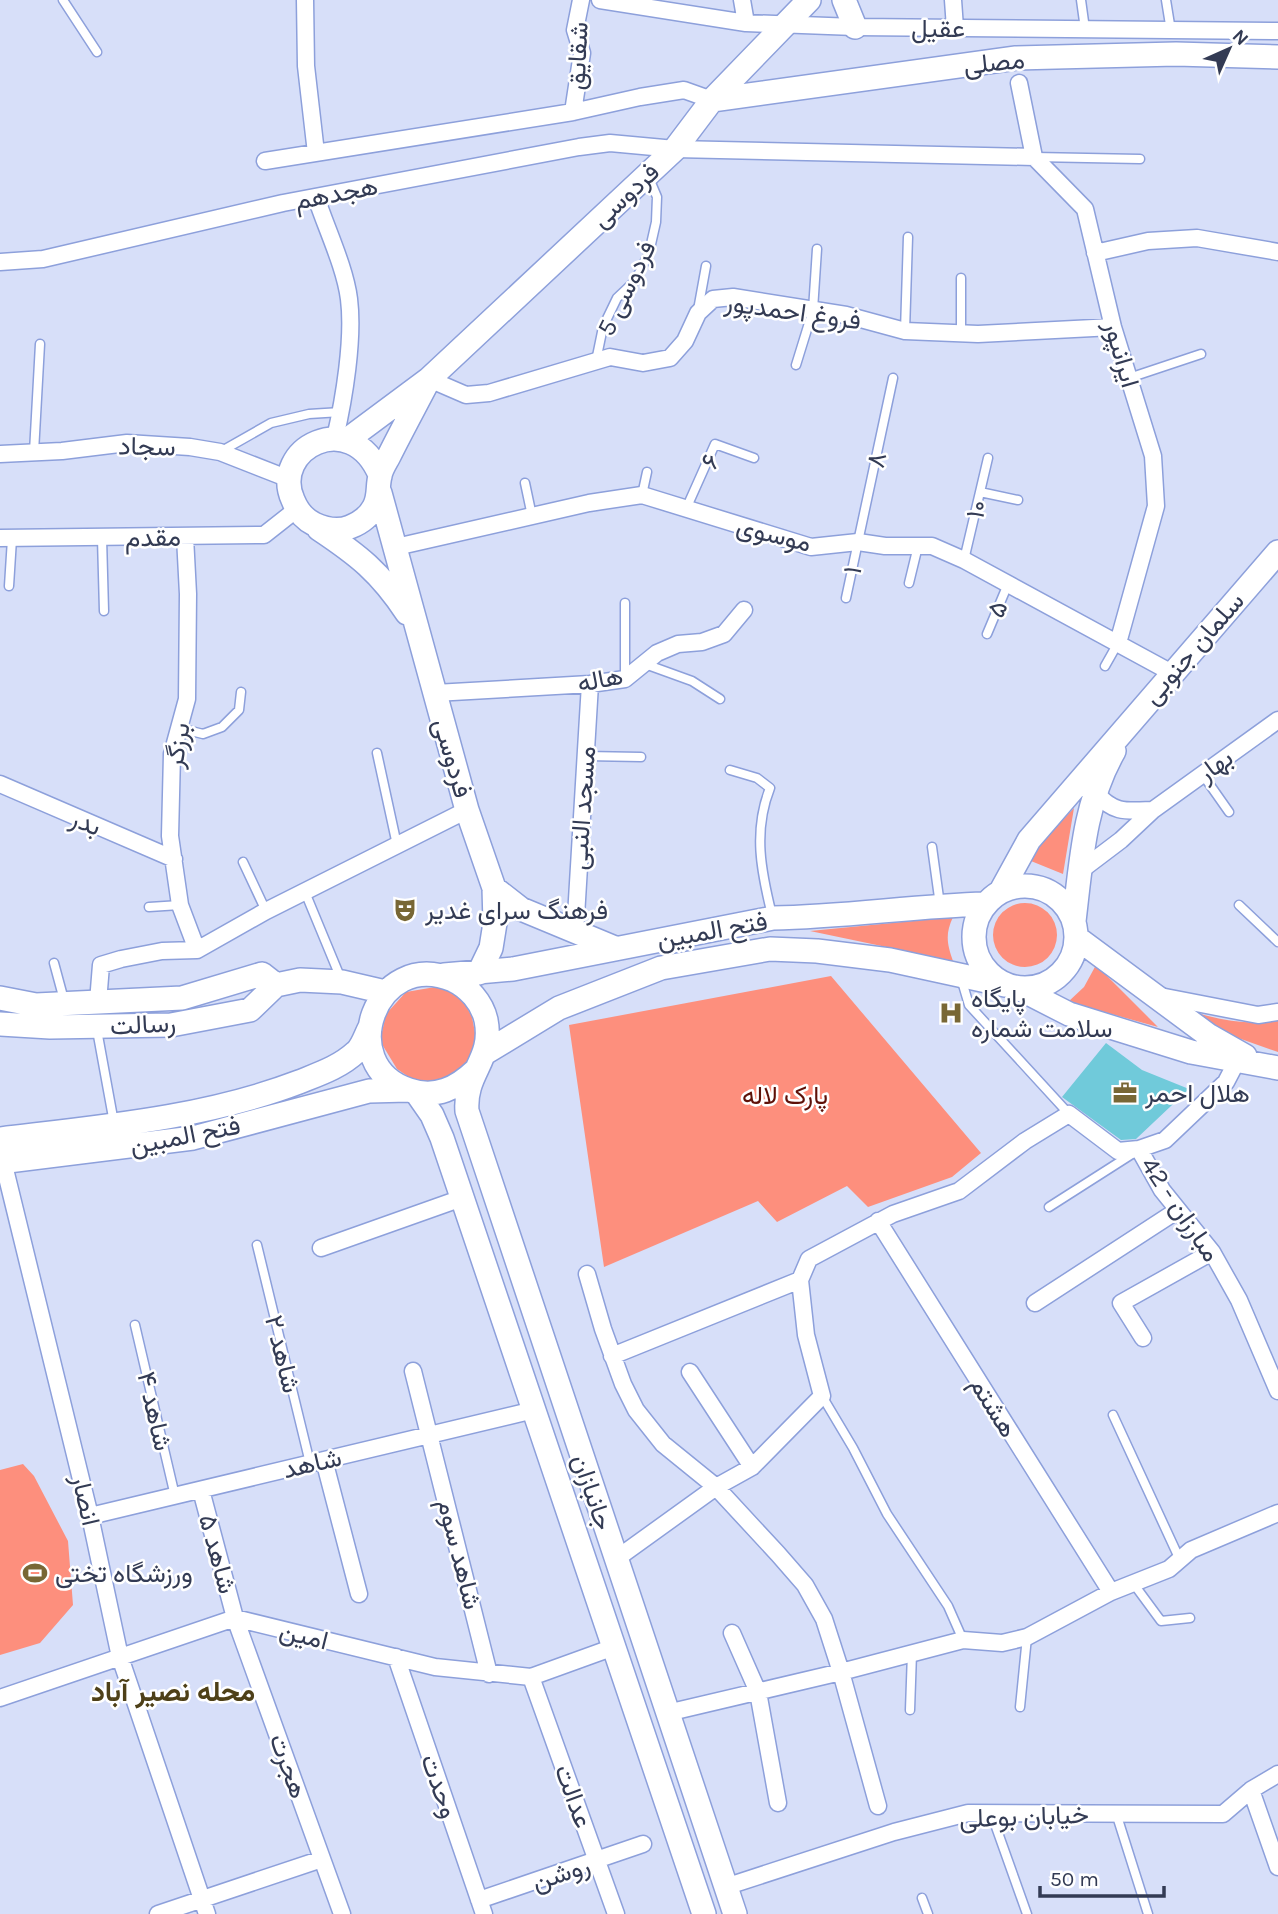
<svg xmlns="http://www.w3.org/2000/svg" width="1278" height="1914" font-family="Karla,Vazirmatn,sans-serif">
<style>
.green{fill:#fd8f7d}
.building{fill:#70cada}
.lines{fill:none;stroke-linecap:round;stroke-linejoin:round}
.lane-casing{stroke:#8da0db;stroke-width:11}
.street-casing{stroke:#8da0db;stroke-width:19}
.secondary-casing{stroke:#8da0db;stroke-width:26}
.lane{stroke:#fff;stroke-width:8}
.street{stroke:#fff;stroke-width:16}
.secondary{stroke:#fff;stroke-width:23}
.labels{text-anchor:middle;stroke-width:5;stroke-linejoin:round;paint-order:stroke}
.street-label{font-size:26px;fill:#333b54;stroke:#fff}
.poi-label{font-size:26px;fill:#333b54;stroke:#fff;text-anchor:start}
.park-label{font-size:26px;fill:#5f1108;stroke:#fff}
.neighbourhood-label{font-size:28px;font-weight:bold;fill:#4e4018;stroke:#fff}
</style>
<rect width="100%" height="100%" fill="#d7dff9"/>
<path class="green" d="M1074,808L1063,874L1026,859Z
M993 935a32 32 0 1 1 64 0a32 32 0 1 1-64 0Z
M953,917C945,934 947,944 953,961L810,931Z
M1096,965L1158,1027L1068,1002L1084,987Z
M831,976L981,1153L952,1177L868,1207L847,1186L777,1222L758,1201L604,1267L569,1025Z
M441,986L461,996L472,1017L477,1043L466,1069L456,1079L422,1086L397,1069L380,1041L386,1014L406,992Z
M1192,1011C1221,1021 1247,1025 1278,1021V1052L1224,1033Z
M23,1464L34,1476L68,1541L73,1605L40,1643L0,1655V1470Z"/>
<path class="building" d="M1106,1043L1142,1070L1189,1089L1136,1139L1121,1140L1062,1097Z"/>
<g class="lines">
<g class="lane-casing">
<path id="lane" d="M63,0L97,52
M1081,0L1085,29
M1166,0L1171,31
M1034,157L1140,159
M961,278V333
M698,310L706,266
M905,331L908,237
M596,361L603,327L617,298L635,281L649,253L656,222L657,197L649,178
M796,365L813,310L817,249
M1129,378L1201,354
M34,452L40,344
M220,452L271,423L309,414L341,412
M525,483L532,516
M980,492L1018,500
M642,495L647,472
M686,509L715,444L754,458
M102,538L104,611
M964,560L988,458
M909,583L918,546
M9,586L12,539
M846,598L893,378
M625,603V679
M987,634L1008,584
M645,664L692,681L720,699
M1105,666L1118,643
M179,728L203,734L222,727L239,710L241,692
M377,753L397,845
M586,756L641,757
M730,770L757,778L770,788C753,831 761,871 772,915
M1203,775L1229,812
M932,847L940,905
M243,862L266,911
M305,892L341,979
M1239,905L1278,942
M149,907L180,905
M54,963L64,1000
M961,978L969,1005L1069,1114
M97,1030L114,1123
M1049,1207L1132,1154
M257,1245L310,1463
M135,1325L175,1496
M822,1396L853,1448L887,1514L948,1606L963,1640
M1113,1415L1180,1560
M1133,1583L1161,1621L1190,1618
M1020,1707L1027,1637
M910,1710L912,1653
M991,1813L1027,1914
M1116,1813L1148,1914
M922,1898L928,1914"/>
</g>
<g class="street-casing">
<path id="street" d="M305,0L306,66L316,153
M600,0L746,23L855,27L1278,31
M742,0L746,23
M953,0L955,28
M1019,83L1034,157L1085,209L1113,327L1153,456L1156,506L1118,643
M573,112L582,53L575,30L581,0
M265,161L573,112L640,97L684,90L712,100
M316,197C326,228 345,267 349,299C354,339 344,399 335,438
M1095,253L1148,241L1197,238L1278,252
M0,262L43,259L283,203L579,147L610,143L675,149L1034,157
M429,379L466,395L489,393L610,357L643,363L670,358L685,341L698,313L713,299L733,297L846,315L905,331L978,334L1113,327
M0,454L62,451L127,443L190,447L220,452L289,479
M185,537L188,594L187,699L172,754L170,836L180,905L197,950
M0,538L264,535L297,509
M396,547L589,503L642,495L811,547L858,542L885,546H932L964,560L1172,673
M435,693L590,684L625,679L657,653L678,644L702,642L724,634L744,610
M0,784L174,859
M1153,810L1278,720
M1080,871L1121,840L1153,810C1127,811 1114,814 1096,793
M575,933L590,684
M1160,996L1258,1015L1278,1012
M98,1002L101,965L121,959L162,951L197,950L266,911L467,810
M1139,1149L1162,1190L1212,1252L1239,1300L1278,1391
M3,1161L90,1516L120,1657L207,1914
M878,1221L1111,1592
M321,1248L462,1198
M587,1274L603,1329L623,1384L636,1410L663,1444L716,1487L778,1554L805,1585L824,1619L841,1672L878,1806
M1035,1303L1178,1210
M1143,1338L1121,1303L1212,1252
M612,1356L800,1280
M413,1371L489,1674
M690,1372L752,1467
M324,1460L359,1594
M201,1490L235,1618L342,1914
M90,1516L534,1410
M616,1559L716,1487L752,1467L822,1396L806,1335L800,1280L809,1259L893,1214L959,1191L1025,1141L1069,1114L1118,1151L1139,1149L1165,1140L1226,1082L1237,1061
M732,1633L758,1692L778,1803
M396,1657L484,1914
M531,1677L616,1914
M0,1698L235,1618L435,1667L531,1677L614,1647
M667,1713L841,1672L963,1640L1002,1643L1027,1637L1111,1592L1169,1569L1191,1550L1278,1513
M1251,1790L1278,1867
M725,1887L894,1832L968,1813L1223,1814L1251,1790L1278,1774
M479,1900L643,1844
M158,1914L322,1859"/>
</g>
<g class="secondary-casing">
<path id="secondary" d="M844,0L855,27
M712,100L1016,58L1176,54L1278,57
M347,440L429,379L675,149L712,100L809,0
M380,475C351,406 270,449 293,500C297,510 304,519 314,524C325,529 338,532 350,527C360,523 369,517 374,507C380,496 377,487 380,476C381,469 386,462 389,456C401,432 414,408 426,385
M380,493L467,810L494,888L495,923L491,948L479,973
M319,529C358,555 380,572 407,613
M974 937a51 51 0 1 1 102 0a51 51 0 1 1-102 0Z
M494,888L521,909L615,948
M1001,891L1029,840L1278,552
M1074,921C1081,863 1084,803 1114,751
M1077,938L1208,1035L1245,1056
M444,975L513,969L773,918C844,917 914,906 985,904
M1020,989L1069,1014L1191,1052L1278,1068
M0,998L36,1005L182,998L262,974L276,985
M0,1024L50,1027L171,1025L250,1010L276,985L300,980L342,982L385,992
M485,1053L559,1008L661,968L770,949L817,951L890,960L1005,985
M476,1070C457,1088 436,1099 409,1090C334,1066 375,947 453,980C468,987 482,1002 486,1020C494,1060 464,1072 467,1111L735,1914
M416,1092L432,1115L442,1138L704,1914
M0,1139C100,1127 205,1118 299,1082C319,1074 340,1067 356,1052C362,1047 365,1037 369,1029
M0,1162L193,1138L369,1091L408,1090"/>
</g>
<use href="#lane" class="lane"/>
<use href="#street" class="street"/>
<use href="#secondary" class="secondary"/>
</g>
<defs>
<g id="theatre-bare" transform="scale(1.89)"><path d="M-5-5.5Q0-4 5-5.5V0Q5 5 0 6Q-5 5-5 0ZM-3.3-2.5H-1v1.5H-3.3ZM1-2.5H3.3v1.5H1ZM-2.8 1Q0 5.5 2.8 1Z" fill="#786735" stroke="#fff" stroke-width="2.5" paint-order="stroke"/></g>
<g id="hospital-bare" transform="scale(1.89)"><path d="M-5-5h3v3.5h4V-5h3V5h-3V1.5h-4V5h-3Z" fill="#786735" stroke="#fff" stroke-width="2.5" paint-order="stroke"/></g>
<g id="office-bare" transform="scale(1.89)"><path d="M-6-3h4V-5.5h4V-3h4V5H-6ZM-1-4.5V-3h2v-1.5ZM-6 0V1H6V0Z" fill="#786735" stroke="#fff" stroke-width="2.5" paint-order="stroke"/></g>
<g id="stadium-bare" transform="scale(1.89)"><path d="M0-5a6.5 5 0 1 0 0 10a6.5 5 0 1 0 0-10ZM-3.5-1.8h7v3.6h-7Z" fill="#786735" stroke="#fff" stroke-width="2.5" paint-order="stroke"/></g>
</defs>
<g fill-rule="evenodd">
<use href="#theatre-bare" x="405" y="910"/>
<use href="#hospital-bare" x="951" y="1013"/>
<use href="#office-bare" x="1125" y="1093"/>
<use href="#stadium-bare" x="35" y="1573"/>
</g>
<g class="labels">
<g class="street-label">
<text x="938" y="37">عقیل</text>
<text transform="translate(577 56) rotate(-87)" y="9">شقایق</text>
<text transform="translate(994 62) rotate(-6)" y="9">مصلی</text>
<text transform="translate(336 193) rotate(-11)" y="9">هجدهم</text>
<text transform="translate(625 195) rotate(-43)" y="9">فردوسی</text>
<text transform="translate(626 288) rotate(-64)" y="9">5 فردوسی</text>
<text transform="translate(793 311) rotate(8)" y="9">فروغ احمدپور</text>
<text transform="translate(1122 354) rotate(74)" y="9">ایرانپور</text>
<text transform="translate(147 446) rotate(1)" y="9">سجاد</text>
<text transform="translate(876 460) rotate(-78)" y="9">۸</text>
<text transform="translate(710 461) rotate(-59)" y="9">۶</text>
<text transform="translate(976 509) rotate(-77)" y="9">۱۰</text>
<text transform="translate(774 534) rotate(14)" y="9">موسوی</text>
<text transform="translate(153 537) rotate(-1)" y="9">مقدم</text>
<text transform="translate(852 570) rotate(-77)" y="9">۱</text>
<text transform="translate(997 609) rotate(-67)" y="9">۵</text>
<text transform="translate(1193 648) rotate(-49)" y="9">سلمان جنوبی</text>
<text transform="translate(600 679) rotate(-11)" y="9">هاله</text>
<text transform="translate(177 745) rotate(-80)" y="9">برزگر</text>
<text transform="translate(453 758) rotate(74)" y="9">فردوسی</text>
<text transform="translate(1215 765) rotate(-36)" y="9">بهار</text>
<text transform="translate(582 808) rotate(-86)" y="9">مسجد النبی</text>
<text transform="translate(86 822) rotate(22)" y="9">بدر</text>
<text transform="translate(712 930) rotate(-10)" y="9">فتح المبین</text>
<text transform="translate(143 1024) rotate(-3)" y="9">رسالت</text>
<text transform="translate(185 1135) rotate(-11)" y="9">فتح المبین</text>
<text transform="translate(1181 1209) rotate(56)" y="9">مبارزان - 42</text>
<text transform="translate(283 1354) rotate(76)" y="9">شاهد ۲</text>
<text transform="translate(994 1407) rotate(58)" y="9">هشتم</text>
<text transform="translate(155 1411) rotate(77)" y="9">شاهد ۴</text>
<text transform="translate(312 1463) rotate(-13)" y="9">شاهد</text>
<text transform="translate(593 1492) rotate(71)" y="9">جانبازان</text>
<text transform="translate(86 1500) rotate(77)" y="9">انصار</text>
<text transform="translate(218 1554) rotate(75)" y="9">شاهد ۵</text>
<text transform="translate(460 1554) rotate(76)" y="9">شاهد سوم</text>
<text transform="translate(304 1635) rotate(14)" y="9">امین</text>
<text transform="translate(289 1766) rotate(70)" y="9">هجرت</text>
<text transform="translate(440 1786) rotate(71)" y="9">وحدت</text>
<text transform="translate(574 1796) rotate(70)" y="9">عدالت</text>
<text transform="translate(1024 1816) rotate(-2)" y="9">خیابان بوعلی</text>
<text transform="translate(561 1873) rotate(-18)" y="9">روشن</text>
</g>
<g class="poi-label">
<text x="425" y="919">فرهنگ سرای غدیر</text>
<text x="971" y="1007">پایگاه<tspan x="971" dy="30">سلامت شماره</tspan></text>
<text x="1145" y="1102">هلال احمر</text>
<text x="55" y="1582">ورزشگاه تختی</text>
</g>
<g class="park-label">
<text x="785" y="1104">پارک لاله</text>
</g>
<g class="neighbourhood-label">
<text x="173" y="1701">محله نصیر آباد</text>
</g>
</g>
<g transform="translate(1229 49) rotate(45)" stroke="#ffffff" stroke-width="5" paint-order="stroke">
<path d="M0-5L12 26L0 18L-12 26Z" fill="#333b54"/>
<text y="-10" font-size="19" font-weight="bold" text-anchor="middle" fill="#333b54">N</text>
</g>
<path d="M1040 1886v10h124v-10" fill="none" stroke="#333b54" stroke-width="3.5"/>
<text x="1050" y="1886" font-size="21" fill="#333b54" stroke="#ffffff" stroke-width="5" paint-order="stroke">50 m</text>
</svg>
